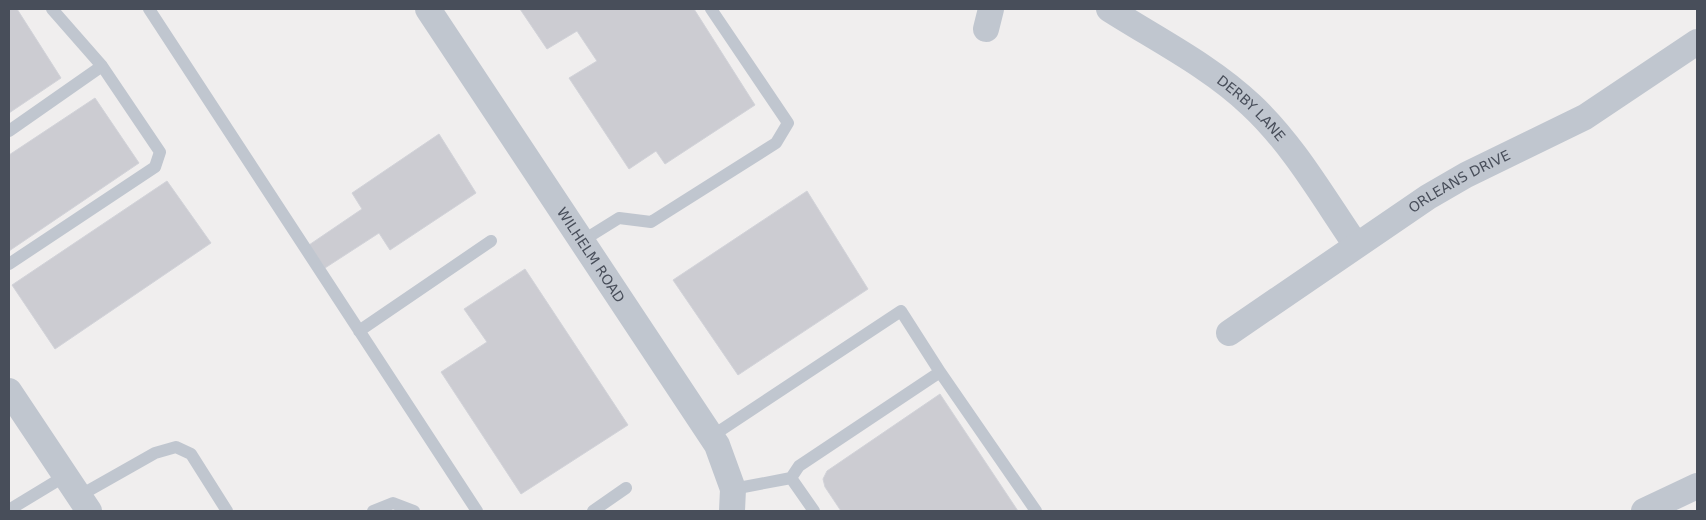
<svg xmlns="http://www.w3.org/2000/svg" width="1706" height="520" font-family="'DejaVu Sans',sans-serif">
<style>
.building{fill:#ccccd2;stroke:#d2d3d9}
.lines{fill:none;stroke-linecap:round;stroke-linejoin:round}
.service{stroke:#c0c6cf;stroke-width:12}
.minor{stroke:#c0c6cf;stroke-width:26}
.labels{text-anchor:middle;stroke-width:4.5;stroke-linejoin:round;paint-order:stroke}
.street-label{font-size:14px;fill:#484e5a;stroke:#fff}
</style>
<rect width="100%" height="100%" fill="#f0eeee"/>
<path class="building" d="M9,9H17L61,78L9,113Z
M520,9H694L755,105L665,164L656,151L629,169L569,78L597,61L577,31L547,49Z
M95,98L139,163L9,251V155Z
M439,134L476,193L390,250L379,233L325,268L309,245L362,209L352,193Z
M167,181L211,243L55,349L12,285Z
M807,191L868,289L738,375L673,280Z
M525,269L628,425L521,494L441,372L487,342L464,309Z
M940,394L1018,511H841L825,487L823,479L827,471Z"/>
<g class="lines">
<path class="service" d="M149,9L477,511
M9,131L102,66
M582,241L619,218L651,222L776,143L788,123L711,9
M9,264L155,167L160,152L102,66L52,9
M359,331L491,241
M712,436L901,311L940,372
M791,478L814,511
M733,489L791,478L799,466L940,372L1036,511
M79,496L155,453L176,447L191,454L227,511
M9,510L65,476
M373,511L393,503L414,511
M593,511L626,488"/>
<g class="minor">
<path id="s1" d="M428,9L717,445L733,489L732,511"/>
<path id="s2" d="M1109,9C1156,39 1210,66 1251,105C1293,144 1323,197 1356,245"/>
<path d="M986,29L991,9"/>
<path id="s3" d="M1229,333L1428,197L1466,175L1585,117L1697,42"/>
<path d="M9,391L89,511"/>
<path d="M1644,511L1697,486"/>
</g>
</g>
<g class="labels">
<g class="street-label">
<text dy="5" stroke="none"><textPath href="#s2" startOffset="174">DERBY LANE</textPath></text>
<text dy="5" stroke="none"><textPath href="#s3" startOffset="276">ORLEANS DRIVE</textPath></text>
<text dy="5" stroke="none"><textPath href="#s1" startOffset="295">WILHELM ROAD</textPath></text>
</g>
</g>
<rect width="1706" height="520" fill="none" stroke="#484e5a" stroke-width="20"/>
</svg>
